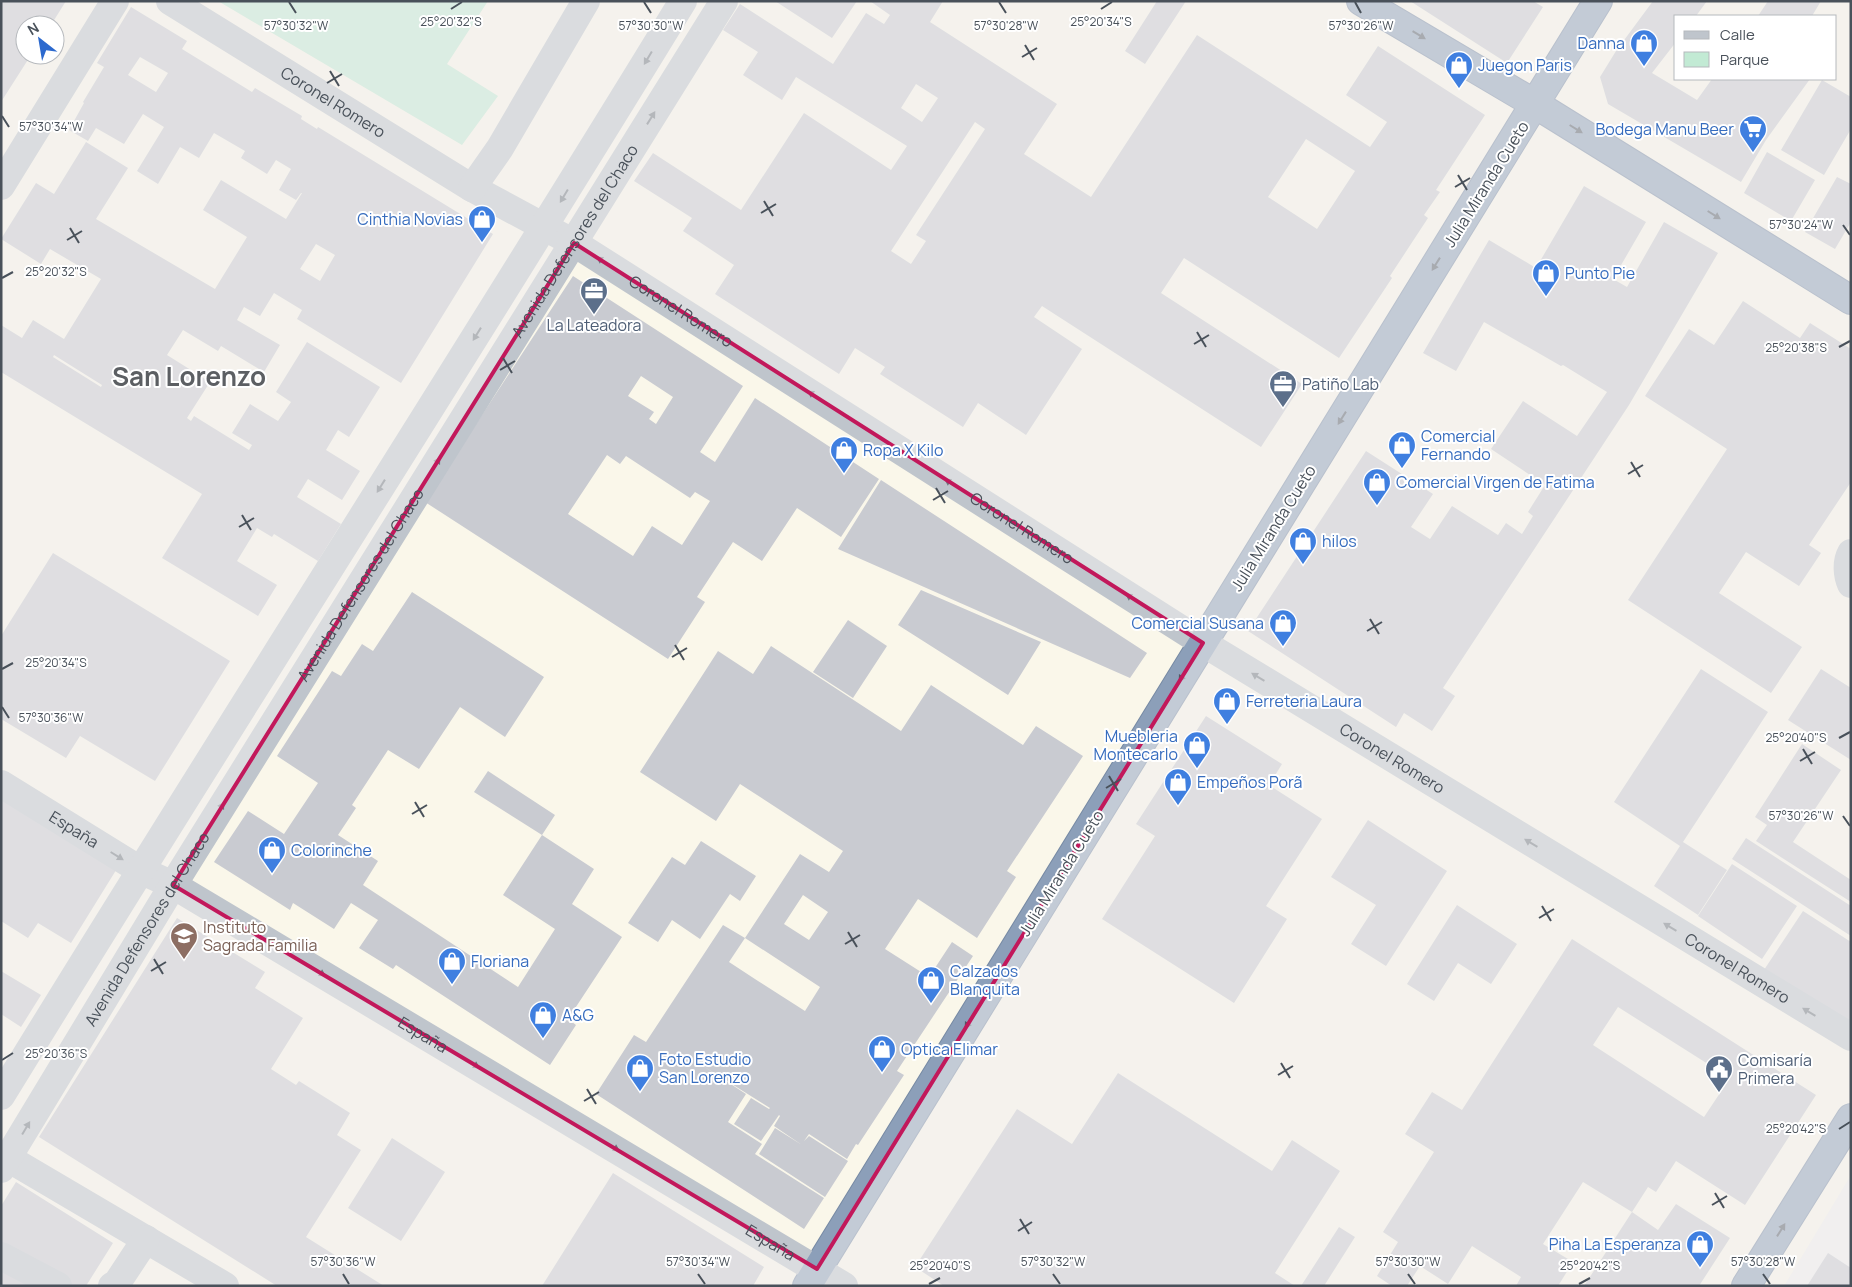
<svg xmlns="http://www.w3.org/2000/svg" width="1852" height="1287" font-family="Manrope,sans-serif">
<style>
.commercial{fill:#faf7ea;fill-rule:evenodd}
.green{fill:#c2ead4}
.building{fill:#c9cbd1;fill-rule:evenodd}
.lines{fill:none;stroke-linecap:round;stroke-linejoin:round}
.highway-casing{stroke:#778aa4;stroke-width:30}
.minor{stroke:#bfc5cc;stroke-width:28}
.highway{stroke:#8c9fb9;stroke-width:28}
.oneway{fill:#505964}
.oneway2{fill:#6c747c}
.marked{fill:none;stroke:#c2185b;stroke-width:4;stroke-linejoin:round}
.ticks{fill:none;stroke:#49515a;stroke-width:2}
.labels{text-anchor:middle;stroke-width:4;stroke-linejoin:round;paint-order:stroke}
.shop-label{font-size:16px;fill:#366cbe;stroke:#fff;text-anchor:start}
.street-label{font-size:16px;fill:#49515a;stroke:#fff}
.service-label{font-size:16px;fill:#4e5e75;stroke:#fff;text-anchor:start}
.education-label{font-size:16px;fill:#785e54;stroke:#fff;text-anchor:start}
.town-label{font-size:26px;font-weight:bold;fill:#5c5f63;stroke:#fff}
.ticks-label{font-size:12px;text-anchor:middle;fill:#49515a;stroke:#fff;stroke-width:4;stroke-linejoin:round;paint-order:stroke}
</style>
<rect width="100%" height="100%" fill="#f1efef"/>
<path class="commercial" d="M1,1H1851V1175L1784,1286H1ZM1676,16H1836V79H1676ZM25,25H55V55H25Z"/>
<path class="green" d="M218,1H488L447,64L498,96L462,145Z"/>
<path class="building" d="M1,1H66L51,25H25V55H31L1,102Z
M775,1H857L832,38Z
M870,1H943L930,22L1057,104L1024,154L1091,197L1197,35L1370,147L1387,122L1346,95L1378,46L1485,115L1436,190L1440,192L1424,215L1428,218L1390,276L1392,278L1339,358L1184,258L1161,293L1302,384L1261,447L1042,306L1034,317L1082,349L1026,435L978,403L963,427L880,374L885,367L855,348L839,374L715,294L734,265L683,231L692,218L634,181L653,153L741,210L804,113L891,170L907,146L796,77L782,100L743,75L758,52L723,30L740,4L833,64L866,13L884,24L890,15ZM916,84L938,98L922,122L901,108ZM975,122L985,129L916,235L926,241L911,264L891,251ZM1306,139L1355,171L1317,229L1268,197Z
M1157,1H1186L1145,64L1125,51Z
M1410,1H1533L1543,7L1507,63Z
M1653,1H1707L1696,16H1676V42L1652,73L1697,100L1712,79H1810L1766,140L1741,182L1608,104L1600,77L1616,51Z
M1768,1H1821L1812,16H1758Z
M131,7L187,41L182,49L252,92L255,88L302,116L301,119L317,129L318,127L493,234L401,383L297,319L302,310L274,293L260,316L244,307L237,320L280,345L264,372L221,346L218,351L183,330L167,355L210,382L187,418L191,421L194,416L249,450L252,445L232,433L250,404L278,421L291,402L276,392L307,342L380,387L349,437L338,430L326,450L360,471L342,500L308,479L297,497L341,524L318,561L274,534L272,537L257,528L237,561L277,585L258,616L162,558L202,494L1,372V325L22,338L33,320L64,339L101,279L50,249L41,264L1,239L36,183L54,194L86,142L128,168L96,219L215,289L247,237L203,210L221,180L286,219L302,193H301L296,200L279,190L291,169L276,160L267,174L241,158L245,151L214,133L199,158L180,147L158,184L137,171L164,127L143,114L124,144L96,128L88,141L69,130L84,103L83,102L104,67L97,63ZM140,57L168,73L156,92L128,75ZM316,244L335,255L320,281L300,269ZM54,355L102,385L101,387L53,357Z
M1822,80L1851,97V129L1824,175L1781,150Z
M1767,152L1815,180L1791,221L1744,193Z
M1837,177L1851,184V222L1835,249L1805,232Z
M1584,186L1646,222L1613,279L1627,287L1664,222L1718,253L1629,405L1443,688L1455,696L1432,731L1404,713L1396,727L1248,631L1366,451L1433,494L1411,527L1430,539L1452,506L1498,535L1506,523L1522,534L1533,516L1528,512L1545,485L1491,449L1523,401L1577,436L1607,392L1563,365L1561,366L1484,322L1456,371L1423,353L1489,240L1536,268Z
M573,276L743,386L700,452L715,462L755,398L879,479L841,537L797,508L762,561L733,542L697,597L705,602L668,659L425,502ZM641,376L673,397L656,424L649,419L654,412L628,396ZM607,455L620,464L626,456L690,498L695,492L710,501L682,545L652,526L633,556L568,514Z
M1743,301L1800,338L1810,323L1851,349V482L1809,545L1821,553L1799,586L1746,552L1719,593L1802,647L1771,693L1628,600L1727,449L1645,396L1689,329L1714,345Z
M881,480L1147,653L1130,678L838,549Z
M53,553L230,661L155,781L80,736L66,758L1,719V636Z
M921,590L1041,642L1008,695L898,625Z
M412,592L544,677L505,737L460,707L419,769L388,750L352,805L356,808L338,835L378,861L363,885L518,987L555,929L503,895L542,835L474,792L488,771L555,815L542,835L594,869L572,904L622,937L568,1019L576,1025L550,1065L396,965L393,969L359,948L378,920L351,903L334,929L293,903L290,910L214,862L248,811L284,834L318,783L277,756L332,671L341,676L362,644L373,651Z
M848,620L887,646L853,698L813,672Z
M771,646L901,731L931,685L1023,745L1036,726L1083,756L1007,871L1016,877L977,938L918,899L885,949L929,977L952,942L973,956L897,1071L904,1075L858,1145L856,1144L847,1159L809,1134L804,1141L809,1136L848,1161L825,1197L759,1154L775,1128L802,1145L774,1126L780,1116L779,1115L761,1141L734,1124L751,1098L769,1109L770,1108L703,1066L746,1094L728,1122L762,1144L755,1154L824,1198L804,1229L778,1212L783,1204L778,1212L596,1094L634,1035L646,1042L723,925L745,938L729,962L758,981L805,1011L820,987L745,938L800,854L829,872L843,851L740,784L716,821L640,772L718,651L753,674ZM803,895L828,912L809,940L784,924Z
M1701,669L1768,712L1683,842L1727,870L1698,915L1654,886L1680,846L1614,802Z
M1821,669L1851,688V760L1788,720Z
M1206,716L1282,764L1269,785L1322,819L1266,906L1287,919L1234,1003L1102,919L1155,836L1136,824Z
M1802,744L1841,770L1793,842L1851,880V902L1756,841L1767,825L1755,817Z
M1,795L118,867L71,943L38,923L28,938L1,921Z
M1368,820L1447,871L1386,966L1351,944L1376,905L1331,877Z
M1746,838L1851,906V936L1732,859Z
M701,841L756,876L740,901L730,894L700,939L672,920L658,942L628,923L672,857L685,865Z
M1732,864L1797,906L1762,959L1698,916Z
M1457,905L1517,944L1491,984L1458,963L1434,1001L1407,984Z
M1803,911L1851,942V1031L1762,973Z
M177,918L265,972L255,988L303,1018L271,1069L296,1085L299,1081L350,1113L337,1135L361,1150L306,1237L384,1286H277L39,1137Z
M1572,939L1816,1095L1745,1205L1676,1161L1656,1192L1648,1187L1632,1212L1583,1182L1543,1244L1573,1262L1558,1286H1516L1521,1277L1472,1246L1448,1284L1420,1266L1407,1286H1392L1377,1276L1398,1242L1383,1232L1434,1152L1405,1134L1432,1092L1462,1110ZM1618,1007L1730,1078L1704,1117L1593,1045Z
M1,971L41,995L21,1027L1,1014Z
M1118,1073L1272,1171L1292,1140L1340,1171L1275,1273L1295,1286H944L915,1267L1017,1109L1072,1144Z
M392,1138L445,1172L401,1241L348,1208Z
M613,1173L764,1267L753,1286H542Z
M16,1182L113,1243L86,1286H1V1206Z
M1676,1204L1730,1238L1699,1286H1584L1632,1212L1658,1230Z
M1339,1227L1355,1237L1324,1286H1301Z
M1828,1253L1851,1268V1286H1807Z"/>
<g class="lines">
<g class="highway-casing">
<path id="highway" d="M1361,1L1535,104L1851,300
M807,1286L1598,1
M1746,1286L1851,1118"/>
</g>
<g class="minor">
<path id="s1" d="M170,1L472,188L574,243L1203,643L1851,1037"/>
<path d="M1,186L115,1"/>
<path d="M472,188L500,148L586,1"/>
<path d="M1851,553C1846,562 1847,575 1851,584"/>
<path id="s2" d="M1,784L140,870L173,885L844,1286"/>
<path d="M1,1096C226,729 459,368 683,1"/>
<path d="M1,1154L225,1286"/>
<path id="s3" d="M1,1169L173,885L724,1"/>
<path d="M1,1256L58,1286"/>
<path d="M112,1286L117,1283L146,1239"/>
</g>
<use href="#highway" class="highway"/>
</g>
<defs><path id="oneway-solid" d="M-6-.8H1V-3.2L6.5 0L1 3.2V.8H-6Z" transform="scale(1.25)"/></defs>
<g class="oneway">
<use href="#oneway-solid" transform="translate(1419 35) rotate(31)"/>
<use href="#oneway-solid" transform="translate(1576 129) rotate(32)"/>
<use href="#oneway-solid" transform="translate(1714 215) rotate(32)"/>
<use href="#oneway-solid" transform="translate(1436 264) rotate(122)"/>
<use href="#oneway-solid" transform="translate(1342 418) rotate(122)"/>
<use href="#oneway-solid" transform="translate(1183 675) rotate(122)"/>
<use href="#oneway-solid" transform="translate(969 1022) rotate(122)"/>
<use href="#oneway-solid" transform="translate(1781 1230) rotate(-58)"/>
</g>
<g class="oneway2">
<use href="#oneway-solid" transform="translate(648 58) rotate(121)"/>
<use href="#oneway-solid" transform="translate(651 118) rotate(-58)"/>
<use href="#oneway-solid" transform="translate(564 196) rotate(121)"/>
<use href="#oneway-solid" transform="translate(603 261) rotate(-148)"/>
<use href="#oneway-solid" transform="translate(477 334) rotate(122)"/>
<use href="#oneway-solid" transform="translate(814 395) rotate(-148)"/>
<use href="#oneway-solid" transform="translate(436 464) rotate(-58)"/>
<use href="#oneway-solid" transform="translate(951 483) rotate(-148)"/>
<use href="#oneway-solid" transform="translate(381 486) rotate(122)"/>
<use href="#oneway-solid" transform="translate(1132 598) rotate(-148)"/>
<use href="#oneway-solid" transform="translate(1258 677) rotate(-149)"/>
<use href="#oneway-solid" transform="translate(220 809) rotate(-58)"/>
<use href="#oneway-solid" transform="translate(1531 843) rotate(-149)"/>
<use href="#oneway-solid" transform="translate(117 856) rotate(32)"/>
<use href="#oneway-solid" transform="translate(1670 927) rotate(-149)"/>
<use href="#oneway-solid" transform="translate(319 972) rotate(31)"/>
<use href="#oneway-solid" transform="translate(1809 1012) rotate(-149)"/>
<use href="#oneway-solid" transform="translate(473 1064) rotate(31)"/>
<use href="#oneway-solid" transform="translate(26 1128) rotate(-59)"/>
<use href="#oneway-solid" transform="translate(613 1147) rotate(31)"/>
</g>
<path d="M0 0H1852V1287H0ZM574,243L1203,643L817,1269L173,885Z" fill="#f1efef" fill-opacity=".55" fill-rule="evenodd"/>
<path class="marked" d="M574,243L1203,643L817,1269L173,885Z"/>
<path class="ticks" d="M289,2L296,13M644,2L651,13M999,2L1006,13M1355,2L1361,13M451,9L462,2M1101,9L1112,2M1025,45L1034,60M1022,57L1037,48M330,71L339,86M327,83L342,74M2,116L9,127M1458,175L1467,190M1455,187L1470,178M764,201L773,216M761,213L776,204M1843,225L1850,235M70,228L79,243M67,240L82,231M2,278L13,272M1197,332L1206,347M1194,344L1209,335M1839,347L1850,341M503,358L512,373M500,370L515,361M1631,462L1640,477M1628,474L1643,465M936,488L945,503M933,500L948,491M242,515L251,530M239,527L254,518M1370,619L1379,634M1367,631L1382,622M675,645L684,660M672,657L687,648M2,669L13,663M2,707L9,718M1839,738L1850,732M1803,749L1812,764M1800,761L1815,752M1109,776L1118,791M1106,788L1121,779M415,802L424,817M412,814L427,805M1843,816L1850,826M1542,906L1551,921M1539,918L1554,909M848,932L857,947M845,944L860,935M154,959L163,974M151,971L166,962M2,1060L13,1053M1281,1063L1290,1078M1278,1075L1293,1066M587,1089L596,1104M584,1101L599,1092M1839,1129L1850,1122M1715,1193L1724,1208M1712,1205L1727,1196M1020,1219L1029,1234M1018,1231L1032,1222M343,1274L349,1284M698,1274L705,1284M1053,1274L1060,1284M1408,1274L1415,1284M1763,1274L1770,1284M929,1284L940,1278M1579,1284L1590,1278"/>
<defs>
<g id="shop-pin" transform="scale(1.4375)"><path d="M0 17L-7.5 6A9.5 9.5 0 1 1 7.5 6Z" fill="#3f7fe0" stroke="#fff"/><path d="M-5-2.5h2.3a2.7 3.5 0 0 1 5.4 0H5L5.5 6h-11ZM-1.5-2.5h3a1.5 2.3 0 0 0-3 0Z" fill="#fff"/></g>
<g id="supermarket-pin" transform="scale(1.4375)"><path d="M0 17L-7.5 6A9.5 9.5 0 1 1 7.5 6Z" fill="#3f7fe0" stroke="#fff"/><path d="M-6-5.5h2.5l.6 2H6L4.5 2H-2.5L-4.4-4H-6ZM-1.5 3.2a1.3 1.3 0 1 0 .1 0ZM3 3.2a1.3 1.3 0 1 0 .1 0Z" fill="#fff"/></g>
<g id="office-pin" transform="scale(1.4375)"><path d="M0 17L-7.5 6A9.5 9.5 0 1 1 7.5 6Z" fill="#5c6f8a" stroke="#fff"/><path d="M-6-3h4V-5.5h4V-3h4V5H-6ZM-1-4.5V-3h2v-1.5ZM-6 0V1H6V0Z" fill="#fff"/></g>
<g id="university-pin" transform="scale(1.4375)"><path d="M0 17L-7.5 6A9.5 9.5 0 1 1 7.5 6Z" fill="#8d6e63" stroke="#fff"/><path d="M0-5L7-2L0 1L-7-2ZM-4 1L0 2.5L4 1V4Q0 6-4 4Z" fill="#fff"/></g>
<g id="civic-pin" transform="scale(1.4375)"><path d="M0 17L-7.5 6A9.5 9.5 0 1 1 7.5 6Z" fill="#5c6f8a" stroke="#fff"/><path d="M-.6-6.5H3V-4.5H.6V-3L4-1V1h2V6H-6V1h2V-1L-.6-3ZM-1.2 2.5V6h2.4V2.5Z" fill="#fff"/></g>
</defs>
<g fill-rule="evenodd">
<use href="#shop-pin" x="1644" y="43"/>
<use href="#shop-pin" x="1459" y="65"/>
<use href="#supermarket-pin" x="1753" y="129"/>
<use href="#shop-pin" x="482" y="219"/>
<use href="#shop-pin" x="1546" y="273"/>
<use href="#office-pin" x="594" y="291"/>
<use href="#office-pin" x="1283" y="384"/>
<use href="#shop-pin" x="1402" y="445"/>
<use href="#shop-pin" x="844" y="450"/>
<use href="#shop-pin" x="1377" y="482"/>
<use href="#shop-pin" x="1303" y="541"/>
<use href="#shop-pin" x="1283" y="623"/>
<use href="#shop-pin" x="1227" y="701"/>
<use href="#shop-pin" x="1197" y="745"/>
<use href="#shop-pin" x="1178" y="782"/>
<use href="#shop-pin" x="272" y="850"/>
<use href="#university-pin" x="184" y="936"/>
<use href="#shop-pin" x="452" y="961"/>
<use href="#shop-pin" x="931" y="980"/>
<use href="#shop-pin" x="543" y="1015"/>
<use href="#shop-pin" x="882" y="1049"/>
<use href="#shop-pin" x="640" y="1068"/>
<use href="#civic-pin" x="1719" y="1069"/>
<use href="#shop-pin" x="1700" y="1244"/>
</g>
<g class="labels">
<g class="shop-label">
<text x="1625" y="49" text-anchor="end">Danna</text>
<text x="1478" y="71">Juegon Paris</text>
<text x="1734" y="135" text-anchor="end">Bodega Manu Beer</text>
<text x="463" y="225" text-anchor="end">Cinthia Novias</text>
<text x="1565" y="279">Punto Pie</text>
<text x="1421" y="442">Comercial<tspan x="1421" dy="18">Fernando</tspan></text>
<text x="863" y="456">Ropa X Kilo</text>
<text x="1396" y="488">Comercial Virgen de Fatima</text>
<text x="1322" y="547">hilos</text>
<text x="1264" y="629" text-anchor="end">Comercial Susana</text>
<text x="1246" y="707">Ferreteria Laura</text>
<text x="1178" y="742" text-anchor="end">Muebleria<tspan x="1178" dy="18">Montecarlo</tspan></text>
<text x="1197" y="788">Empeños Porã</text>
<text x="291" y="856">Colorinche</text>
<text x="471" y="967">Floriana</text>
<text x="950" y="977">Calzados<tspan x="950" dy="18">Blanquita</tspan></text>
<text x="562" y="1021">A&amp;G</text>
<text x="901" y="1055">Optica Elimar</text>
<text x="659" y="1065">Foto Estudio<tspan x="659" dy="18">San Lorenzo</tspan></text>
<text x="1681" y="1250" text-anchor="end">Piha La Esperanza</text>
</g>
<g class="street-label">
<text dy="6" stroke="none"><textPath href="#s1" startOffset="192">Coronel Romero</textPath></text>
<text transform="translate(1486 184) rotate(-58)" y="6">Julia Miranda Cueto</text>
<text dy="6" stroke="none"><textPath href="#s3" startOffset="1091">Avenida Defensores del Chaco</textPath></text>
<text dy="6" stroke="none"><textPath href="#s1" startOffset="598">Coronel Romero</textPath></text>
<text dy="6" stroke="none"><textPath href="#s1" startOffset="1002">Coronel Romero</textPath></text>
<text transform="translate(1273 528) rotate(-58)" y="6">Julia Miranda Cueto</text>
<text dy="6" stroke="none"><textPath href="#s3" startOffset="686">Avenida Defensores del Chaco</textPath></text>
<text dy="6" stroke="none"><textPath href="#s1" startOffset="1438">Coronel Romero</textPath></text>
<text dy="6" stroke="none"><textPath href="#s2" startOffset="86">España</textPath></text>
<text transform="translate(1061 873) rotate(-58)" y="6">Julia Miranda Cueto</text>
<text dy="6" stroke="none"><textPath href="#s3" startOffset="281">Avenida Defensores del Chaco</textPath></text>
<text dy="6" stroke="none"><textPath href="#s1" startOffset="1842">Coronel Romero</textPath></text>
<text dy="6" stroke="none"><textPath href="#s2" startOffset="491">España</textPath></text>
<text dy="6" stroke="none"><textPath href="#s2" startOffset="896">España</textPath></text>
</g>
<g class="service-label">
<text x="594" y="331" text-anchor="middle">La Lateadora</text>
<text x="1302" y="390">Patiño Lab</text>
<text x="1738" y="1066">Comisaría<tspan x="1738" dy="18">Primera</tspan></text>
</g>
<g class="education-label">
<text x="203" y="933">Instituto<tspan x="203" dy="18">Sagrada Familia</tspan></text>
</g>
<g class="town-label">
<text x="189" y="386">San Lorenzo</text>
</g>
</g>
<g class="ticks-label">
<text x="451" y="26">25°20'32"S</text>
<text x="1101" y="26">25°20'34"S</text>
<text x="296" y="30">57°30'32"W</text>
<text x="651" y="30">57°30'30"W</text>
<text x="1006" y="30">57°30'28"W</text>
<text x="1361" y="30">57°30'26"W</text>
<text x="51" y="131">57°30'34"W</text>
<text x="1801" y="229">57°30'24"W</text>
<text x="56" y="276">25°20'32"S</text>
<text x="1796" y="352">25°20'38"S</text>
<text x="56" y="667">25°20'34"S</text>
<text x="51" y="722">57°30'36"W</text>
<text x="1796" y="742">25°20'40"S</text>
<text x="1801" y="820">57°30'26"W</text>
<text x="56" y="1058">25°20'36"S</text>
<text x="1796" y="1133">25°20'42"S</text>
<text x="343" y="1266">57°30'36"W</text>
<text x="698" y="1266">57°30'34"W</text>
<text x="1053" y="1266">57°30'32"W</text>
<text x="1408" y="1266">57°30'30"W</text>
<text x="1763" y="1266">57°30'28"W</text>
<text x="940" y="1270">25°20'40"S</text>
<text x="1590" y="1270">25°20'42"S</text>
</g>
<rect width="1852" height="1287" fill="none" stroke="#49515a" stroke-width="5"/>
<rect x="1674" y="15" width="162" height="65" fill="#ffffff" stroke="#b6b9bd"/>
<rect x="1684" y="31" width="25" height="8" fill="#bfc5cc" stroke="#b6b9bd"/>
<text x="1720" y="40" font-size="15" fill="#49515a">Calle</text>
<rect x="1684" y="52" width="25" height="15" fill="#c2ead4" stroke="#b6b9bd"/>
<text x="1720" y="65" font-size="15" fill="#49515a">Parque</text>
<g transform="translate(40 40) rotate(329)"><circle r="24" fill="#ffffff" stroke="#b6b9bd"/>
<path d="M0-4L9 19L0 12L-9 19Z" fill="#2c69ce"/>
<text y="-8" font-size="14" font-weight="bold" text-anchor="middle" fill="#49515a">N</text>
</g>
</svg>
